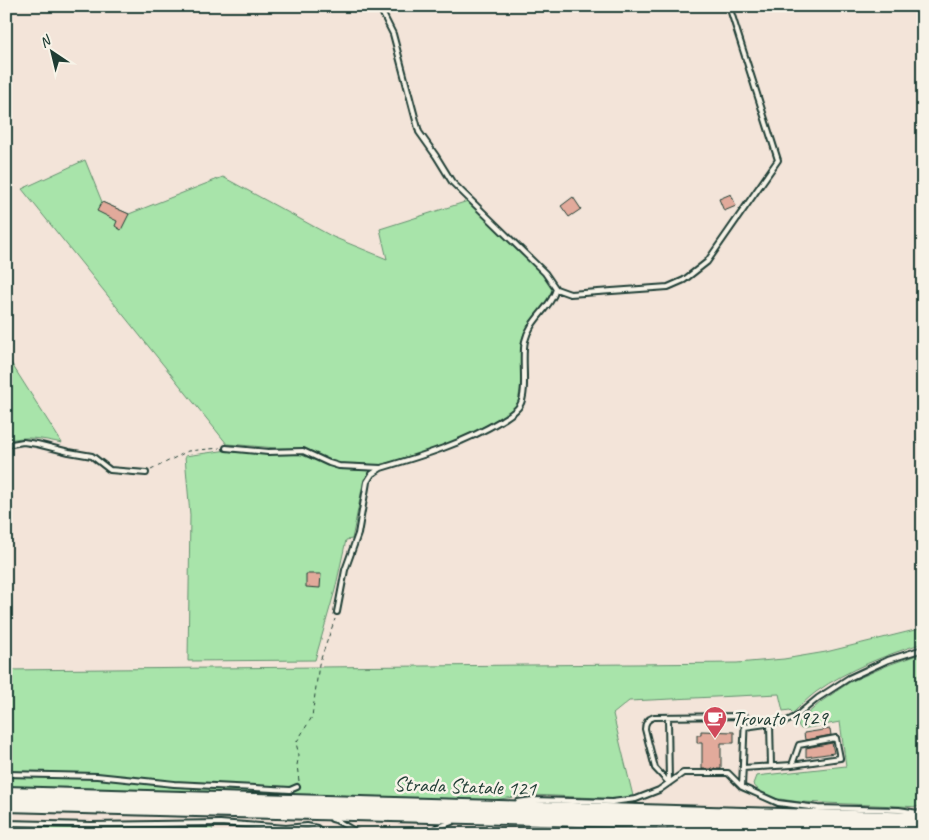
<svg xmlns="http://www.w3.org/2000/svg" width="929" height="840" font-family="Caveat,sans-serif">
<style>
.green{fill:#a8e4aa;stroke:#64906f}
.building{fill:#e2aa9b;stroke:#1f3d34}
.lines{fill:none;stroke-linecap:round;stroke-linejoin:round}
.lane-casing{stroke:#1f3d34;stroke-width:8}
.primary-casing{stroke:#1f3d34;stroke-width:16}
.path{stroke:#1f3d34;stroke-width:1;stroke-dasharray:4 4;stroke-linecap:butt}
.lane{stroke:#f7f3e8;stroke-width:4}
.primary{stroke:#f7f3e8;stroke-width:12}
.labels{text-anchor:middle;stroke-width:5;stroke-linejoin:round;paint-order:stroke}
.poi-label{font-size:21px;fill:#1f3d34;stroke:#f7f3e8;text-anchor:start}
.street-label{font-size:21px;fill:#1f3d34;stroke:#f7f3e8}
</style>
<rect width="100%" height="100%" fill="#f3e4d9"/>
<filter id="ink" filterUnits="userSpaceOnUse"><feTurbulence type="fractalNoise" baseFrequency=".02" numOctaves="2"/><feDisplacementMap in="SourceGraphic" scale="10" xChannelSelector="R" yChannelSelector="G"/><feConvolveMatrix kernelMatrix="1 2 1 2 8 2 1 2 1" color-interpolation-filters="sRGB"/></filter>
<g filter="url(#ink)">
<path class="green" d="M85,160L102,202L129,214L223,177L333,237L387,259L380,229L468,201L541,272L551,283L553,289L550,297L530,322L523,336L521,353V382L518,403L510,412L459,440L420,454L379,465L335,463L303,448H277L227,444L22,189Z
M6,355L62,443C43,439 25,435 6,441Z
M228,450L265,454H299L338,469L373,471L364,479L352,539L346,540L335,590L315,660L188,661L190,515L185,456Z
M923,628V643C886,655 848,669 816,692C808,698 800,706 793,713L790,710L783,711L779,694L629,701L613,714L633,796L623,799L532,795L483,801L6,787V670L737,663L784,659L826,652Z
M923,653V807L800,802L773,798L762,794L753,784L756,776L846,766L840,722L801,729L798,725L799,721L822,701L850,682L891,664Z
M6,828H212L214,834H6Z"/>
<path class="building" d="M731,194L736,206L724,211L719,199Z
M573,197L581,209L569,217L561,206Z
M102,202L129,214L121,230L115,226L117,221L97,211Z
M306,574H321L320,588L306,587Z
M830,729L831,735L805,740L804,733Z
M701,731L734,732V743H721V769H702V743H697V735H701Z
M832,743L834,753L806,757V748Z"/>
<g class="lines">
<g class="lane-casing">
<path id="lane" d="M556,289L570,294L668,287L684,280L707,262L778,160L729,6
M6,445L23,442L37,444L69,452L92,456L110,470L146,473
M226,448L268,452L303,451L329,463L339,466L381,468
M337,612L345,570L358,534L367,482L372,474L381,468C422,456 465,443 502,420C508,416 516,412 520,405C528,392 521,357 525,341C530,319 551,308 556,289L545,273L452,182L436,156L419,132L393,34L379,6
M668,717L669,783
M770,724L771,766
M745,727L787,721L795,717L818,698L849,678L888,660L923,649
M743,768L792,765L840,758L836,738L799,745L792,765
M6,774L97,776L174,784L255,788L290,790L297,787
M669,783L655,768L645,729C645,722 648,719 654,717L745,716L742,787
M518,802L532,800L612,802L636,799L659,790L683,773H728L742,787L778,803L818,808L899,810L918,813
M332,819L336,820L359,834
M6,823L91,825L220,823L286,828L307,826L317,828L323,834
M431,834L436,828L452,822"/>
</g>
<g class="primary-casing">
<path id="primary" d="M6,793L923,819
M6,805L923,829"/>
</g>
<path class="path" d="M151,470L188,451L220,448
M299,781L297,765L299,755L296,743L312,717L319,664L335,619"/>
<use href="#lane" class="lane"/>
<use href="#primary" class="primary"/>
</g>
</g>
<defs>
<g id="cafe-pin" transform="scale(1.25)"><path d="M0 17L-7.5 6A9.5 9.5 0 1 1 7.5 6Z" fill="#d1495b" stroke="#f7f3e8"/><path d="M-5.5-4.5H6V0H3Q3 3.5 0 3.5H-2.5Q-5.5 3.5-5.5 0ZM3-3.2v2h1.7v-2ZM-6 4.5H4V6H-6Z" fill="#fff"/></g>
</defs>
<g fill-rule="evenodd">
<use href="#cafe-pin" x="715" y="718"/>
</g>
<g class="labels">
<g class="poi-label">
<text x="732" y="725">Trovato 1929</text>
</g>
<g class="street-label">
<text transform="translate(465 786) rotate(2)" y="7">Strada Statale 121</text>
</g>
</g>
<rect width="929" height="840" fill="none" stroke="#f7f3e8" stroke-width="25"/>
<rect x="12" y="12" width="904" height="815" fill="none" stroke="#1f3d34" stroke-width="2" filter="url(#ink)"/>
<g transform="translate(52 52) rotate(325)" stroke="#f7f3e8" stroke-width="4" paint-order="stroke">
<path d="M0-4L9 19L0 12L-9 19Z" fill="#1f3d34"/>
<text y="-8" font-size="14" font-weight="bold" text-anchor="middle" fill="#1f3d34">N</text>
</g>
</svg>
